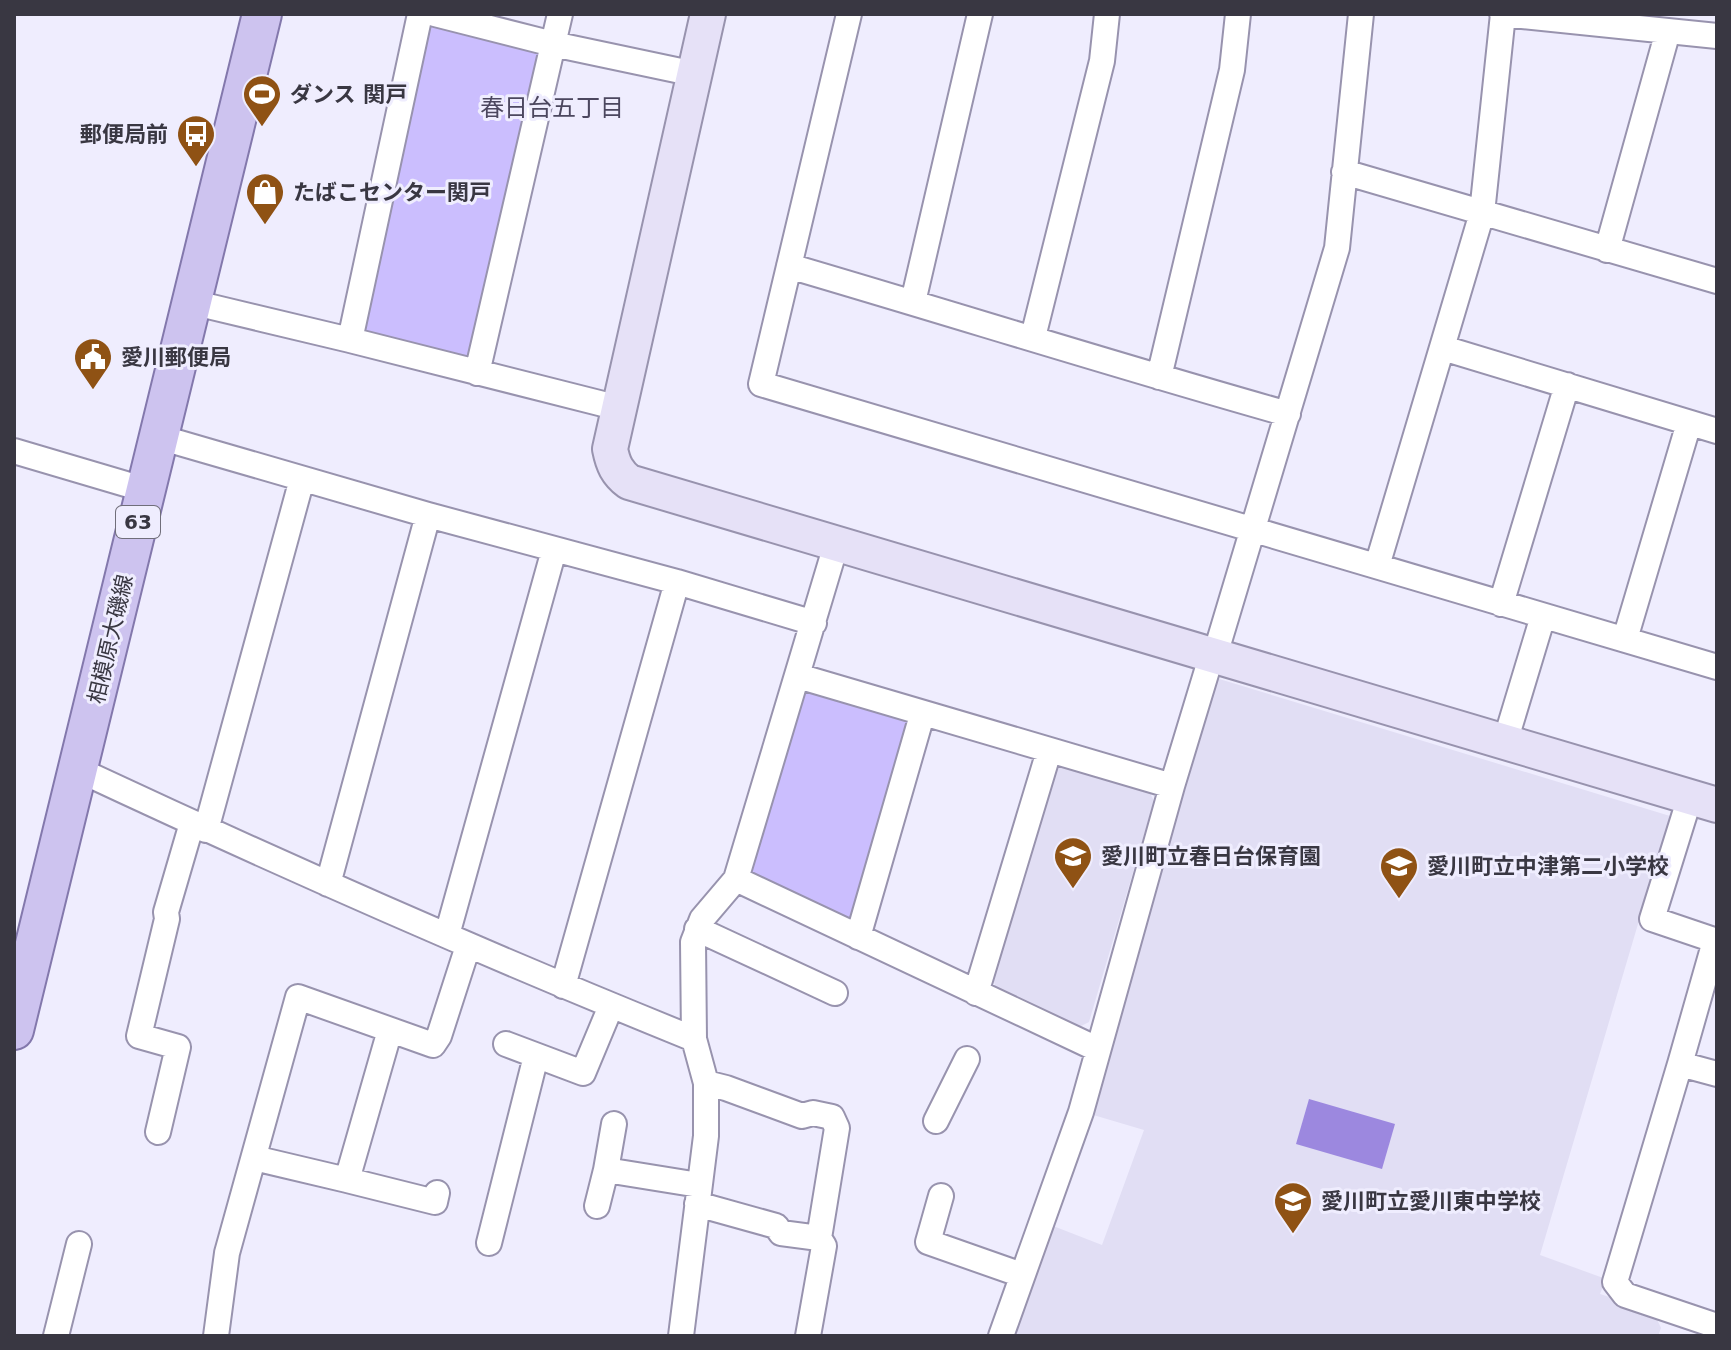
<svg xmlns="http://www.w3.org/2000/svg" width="1731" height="1350" font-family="'DejaVu Sans','Noto Sans JP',sans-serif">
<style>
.built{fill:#e1def4}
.green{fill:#cbbefe}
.water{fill:#9c88df}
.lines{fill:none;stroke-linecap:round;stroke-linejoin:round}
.street-casing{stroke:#9893ae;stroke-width:28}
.secondary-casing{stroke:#9893ae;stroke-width:38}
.primary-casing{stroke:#8378ac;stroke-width:42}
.street{stroke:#fff;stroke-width:24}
.secondary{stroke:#e6e1f7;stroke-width:34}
.primary{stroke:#cdc3ef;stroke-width:38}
.labels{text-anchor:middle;stroke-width:6;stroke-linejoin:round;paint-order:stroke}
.shield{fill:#efedfe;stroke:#706e7a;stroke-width:2}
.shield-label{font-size:20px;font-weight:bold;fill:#393742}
.poi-label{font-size:22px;font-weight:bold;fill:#393742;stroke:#efedfe;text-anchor:start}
.street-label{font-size:22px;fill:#393742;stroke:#efedfe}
.neighbourhood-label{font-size:24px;fill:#4c475f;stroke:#efedfe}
</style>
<rect width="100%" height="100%" fill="#efedfe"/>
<path class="built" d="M1216,678L1670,816L1540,1255L1606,1279L1600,1294L1653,1311L1661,1328L1658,1336H1008L1048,1224L1102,1245L1144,1130L1090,1114Z
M1063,766L1149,791L1154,801L1089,1022L1077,1028L996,989L993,978L1053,771Z"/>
<path class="green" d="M423,24L544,51L470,360L361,333Z
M804,687L910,722L848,924L744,876Z"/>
<path class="water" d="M1309,1099L1395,1124L1382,1169L1296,1144Z"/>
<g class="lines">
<g class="street-casing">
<path id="street" d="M420,14L350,340L619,408
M435,14L553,44L695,74
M849,14L761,384L1717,667
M1502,14L1717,36
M1344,172L1717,281
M1607,250L1668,31
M789,266C956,315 1121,367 1288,414
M191,302L350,340
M913,302L980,14
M1033,337L1102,61L1107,14
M1443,348L1717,431
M477,373L560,14
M1159,377L1232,70L1238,14
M159,437L428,515L677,582L563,986
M14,451L146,490
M836,545L736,879L1097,1049
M1377,566L1482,213L1503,14
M677,582L814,623
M1501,604L1567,385
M1625,639L1689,423
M1215,655L1337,248L1361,14
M798,676L1172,786L1081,1112L1001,1336
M1505,742L1543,616
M79,770C282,865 486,955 694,1039L693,942L702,919L736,879
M1172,786L1212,654
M1690,797L1652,919L1717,941
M206,830L302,479
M328,884L428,515
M697,929L835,993
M447,935L554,550
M858,937L922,715
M976,993L1049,751
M506,1044L583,1073L611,1006
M1680,1064L1715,941
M1717,1074L1680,1064L1615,1282L1625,1295L1717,1326
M706,1083L726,1088L802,1116L813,1113L832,1117L837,1128L819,1238L824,1246L808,1336
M936,1121L967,1059
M614,1124L606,1170L699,1185
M158,1132L178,1047L139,1036L167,919L166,912L192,823
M254,1158L347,1180L390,1030
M347,1180L435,1202L437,1193
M941,1196L928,1242L1022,1275
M697,1204L776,1226L781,1233L819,1238
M597,1206L606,1170
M489,1243L536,1056
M56,1336L79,1244
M216,1336L227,1253L298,997L433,1045L439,1036L468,946
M681,1336L706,1136V1083L694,1039"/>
</g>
<g class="secondary-casing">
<path id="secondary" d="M708,14L610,449C613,464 617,473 629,482L1717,805"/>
</g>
<g class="primary-casing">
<path id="primary" d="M14,1030L262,14"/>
</g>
<use href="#street" class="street"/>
<use href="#secondary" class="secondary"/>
<use href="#primary" class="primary"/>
</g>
<defs>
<g id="stadium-pin" transform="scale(2)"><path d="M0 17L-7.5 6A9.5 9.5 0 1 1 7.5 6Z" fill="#8f5214" stroke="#efedfe"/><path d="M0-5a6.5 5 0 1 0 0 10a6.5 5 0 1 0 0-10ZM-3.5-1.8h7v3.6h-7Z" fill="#fff"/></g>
<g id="bus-pin" transform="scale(2)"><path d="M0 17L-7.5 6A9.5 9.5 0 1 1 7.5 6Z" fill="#8f5214" stroke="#efedfe"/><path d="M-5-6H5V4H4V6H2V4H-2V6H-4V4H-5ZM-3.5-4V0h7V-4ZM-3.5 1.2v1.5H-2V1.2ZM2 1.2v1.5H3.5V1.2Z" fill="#fff"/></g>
<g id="shop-pin" transform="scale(2)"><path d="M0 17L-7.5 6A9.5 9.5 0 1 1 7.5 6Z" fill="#8f5214" stroke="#efedfe"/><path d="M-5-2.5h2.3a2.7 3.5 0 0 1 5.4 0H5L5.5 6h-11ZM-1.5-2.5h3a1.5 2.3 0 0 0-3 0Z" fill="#fff"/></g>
<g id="civic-pin" transform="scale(2)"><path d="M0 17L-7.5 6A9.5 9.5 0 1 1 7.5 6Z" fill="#8f5214" stroke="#efedfe"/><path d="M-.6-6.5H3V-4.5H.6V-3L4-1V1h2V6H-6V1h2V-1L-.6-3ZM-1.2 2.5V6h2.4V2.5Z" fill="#fff"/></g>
<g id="school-pin" transform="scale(2)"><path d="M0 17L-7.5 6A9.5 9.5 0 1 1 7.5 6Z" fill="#8f5214" stroke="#efedfe"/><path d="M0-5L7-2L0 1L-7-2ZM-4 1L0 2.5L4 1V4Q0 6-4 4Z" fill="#fff"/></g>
</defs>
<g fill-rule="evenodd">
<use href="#stadium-pin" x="262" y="94"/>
<use href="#bus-pin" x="196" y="134"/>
<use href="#shop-pin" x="265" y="192"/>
<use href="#civic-pin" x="93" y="357"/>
<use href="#school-pin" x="1073" y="856"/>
<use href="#school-pin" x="1399" y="866"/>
<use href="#school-pin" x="1293" y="1201"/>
</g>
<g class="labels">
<rect class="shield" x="116" y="506" width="44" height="32" rx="6"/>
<g class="shield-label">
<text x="138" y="529">63</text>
</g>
<g class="poi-label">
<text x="290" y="102">ダンス 関戸</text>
<text x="168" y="142" text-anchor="end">郵便局前</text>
<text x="293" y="200">たばこセンター関戸</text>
<text x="121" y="365">愛川郵便局</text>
<text x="1101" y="864">愛川町立春日台保育園</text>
<text x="1427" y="874">愛川町立中津第二小学校</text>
<text x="1321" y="1209">愛川町立愛川東中学校</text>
</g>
<g class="street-label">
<text transform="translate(110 639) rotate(-77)" y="8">相模原大磯線</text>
</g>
<g class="neighbourhood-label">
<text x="552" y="116">春日台五丁目</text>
</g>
</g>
<rect width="1731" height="1350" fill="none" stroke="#393742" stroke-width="32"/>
</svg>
